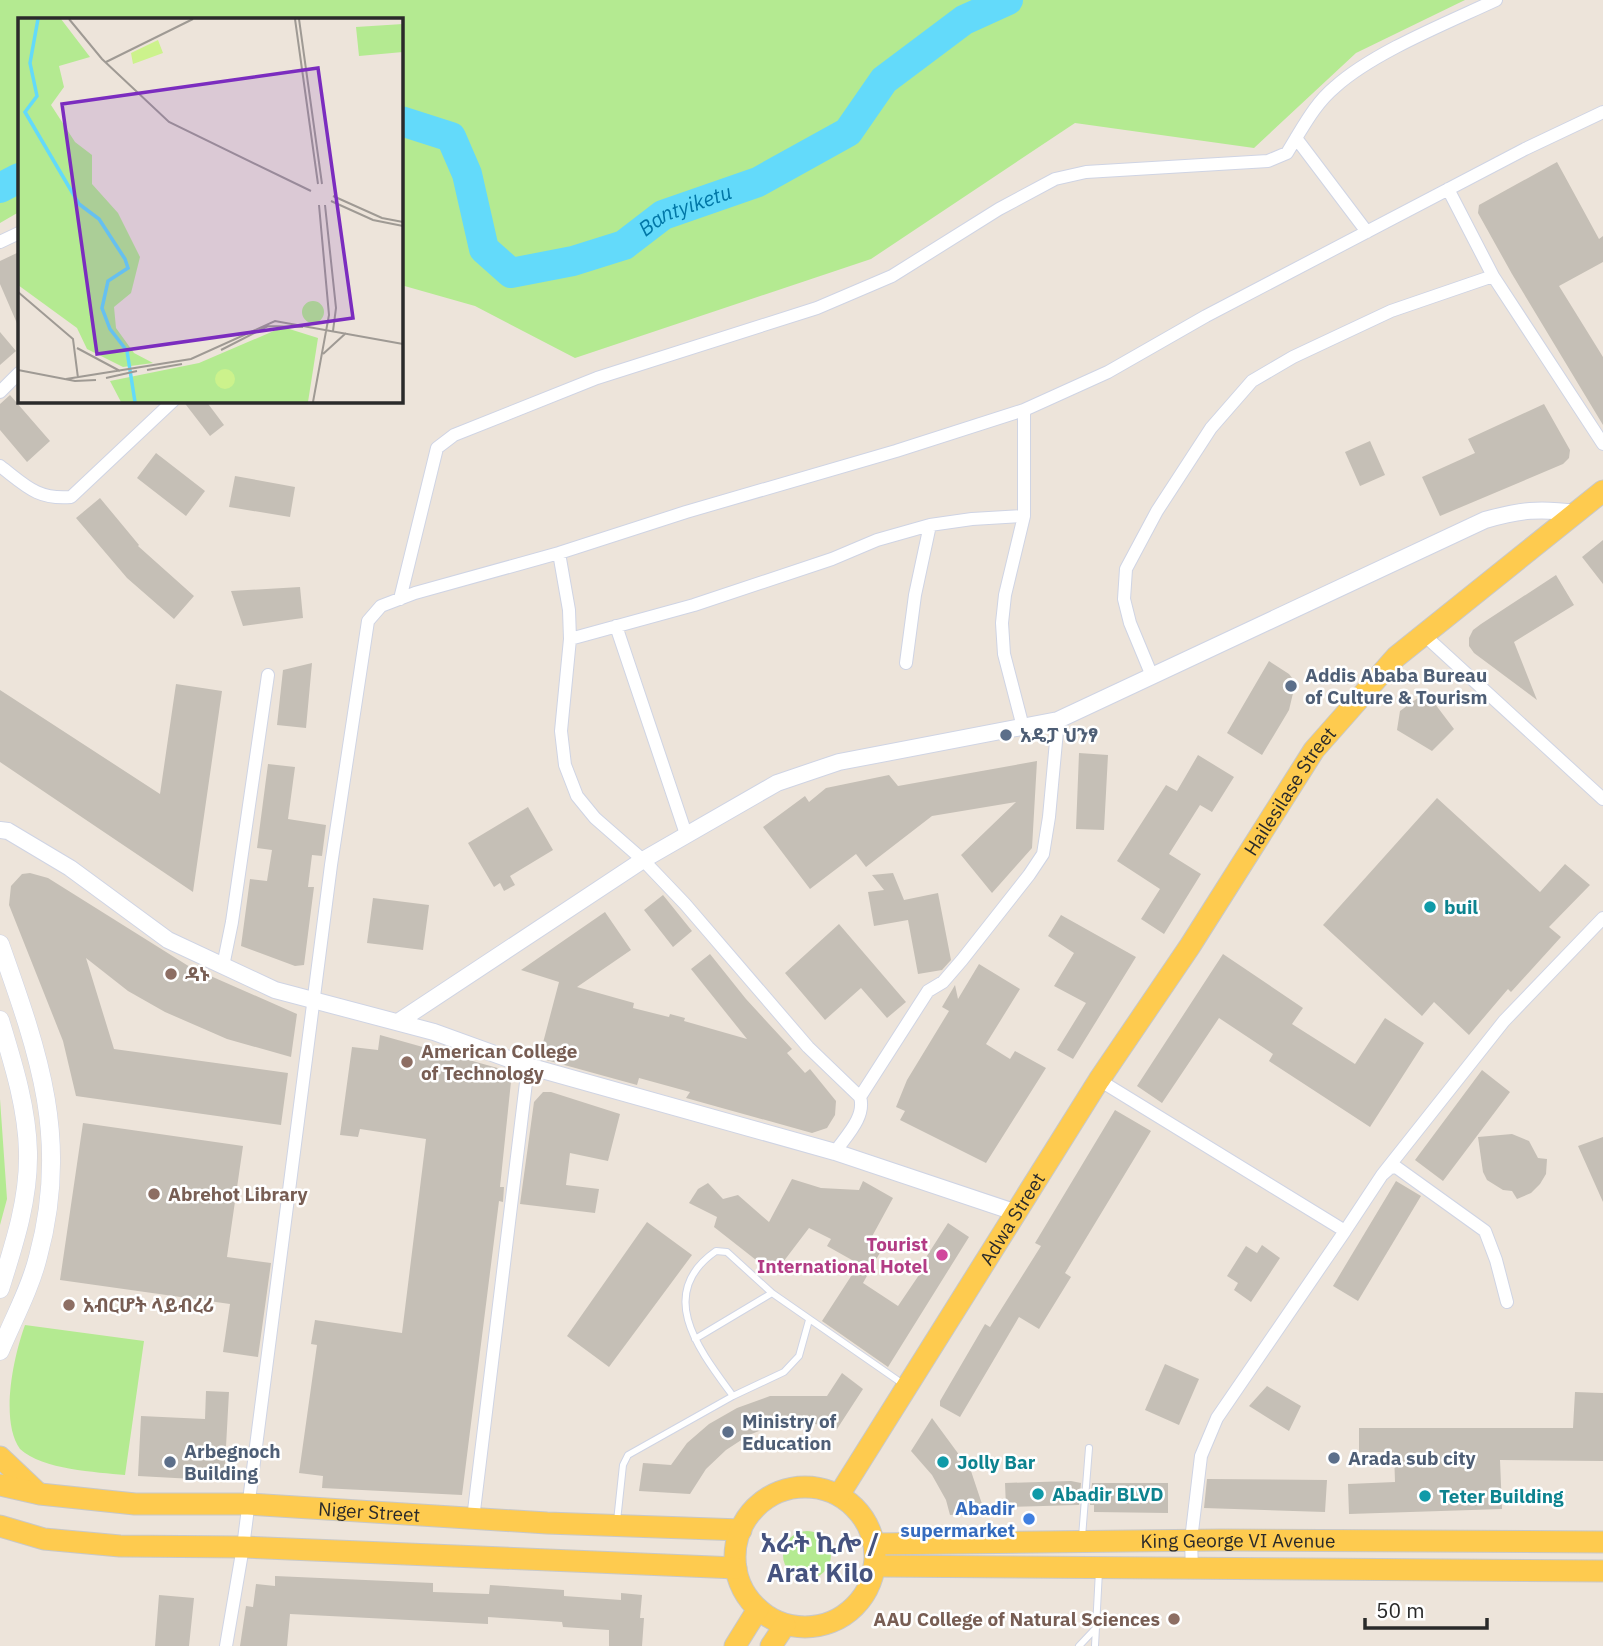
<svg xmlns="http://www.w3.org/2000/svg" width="1603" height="1646" font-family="'IBM Plex Sans','Noto Sans Ethiopic',sans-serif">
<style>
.green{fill:#b4ea91}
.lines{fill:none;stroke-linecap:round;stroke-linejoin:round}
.river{stroke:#63dafa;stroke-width:30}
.building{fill:#c5bfb6}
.service-casing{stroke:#cfd4e4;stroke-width:8}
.minor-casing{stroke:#cfd4e4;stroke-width:14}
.tertiary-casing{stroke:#cfd4e4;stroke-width:18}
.secondary-casing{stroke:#cfd4e4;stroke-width:19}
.primary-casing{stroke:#c8c8c8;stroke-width:23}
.service{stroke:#fff;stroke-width:6}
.minor{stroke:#fff;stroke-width:12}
.tertiary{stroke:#fff;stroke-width:16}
.secondary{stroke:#fff;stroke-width:18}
.primary{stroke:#fecb4f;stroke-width:21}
.service-dot{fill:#5c6f8a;stroke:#fff;stroke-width:2.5}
.culture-dot{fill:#0f9aa8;stroke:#fff;stroke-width:2.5}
.education-dot{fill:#8d6e63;stroke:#fff;stroke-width:2.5}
.hotel-dot{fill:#d1479c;stroke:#fff;stroke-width:2.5}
.shop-dot{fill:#3f7fe0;stroke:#fff;stroke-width:2.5}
.labels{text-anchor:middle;stroke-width:5;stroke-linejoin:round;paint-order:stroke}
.service-label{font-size:19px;font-weight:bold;fill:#4e5e75;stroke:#fff;text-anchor:start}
.street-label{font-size:19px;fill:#2a2a2a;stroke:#fff}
.culture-label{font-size:19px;font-weight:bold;fill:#0d838f;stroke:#fff;text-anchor:start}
.education-label{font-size:19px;font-weight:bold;fill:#785e54;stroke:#fff;text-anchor:start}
.hotel-label{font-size:19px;font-weight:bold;fill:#b23c85;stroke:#fff;text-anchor:end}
.shop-label{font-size:19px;font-weight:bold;fill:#366cbe;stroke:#fff;text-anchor:end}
.water-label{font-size:21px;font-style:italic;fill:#0077a7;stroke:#fff}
.district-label{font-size:26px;font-weight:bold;fill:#46537f;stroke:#fff}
.inset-river{fill:none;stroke:#63dafa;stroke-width:3.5}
.inset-road{fill:none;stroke:#9f9a94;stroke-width:2}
.view{fill:#7b2cbf;fill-opacity:0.15;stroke:#7b2cbf;stroke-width:3.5}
.inset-edge{fill:none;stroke:#2a2a2a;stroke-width:3.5}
</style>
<rect width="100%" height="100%" fill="#ede4da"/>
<path class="green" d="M0,0H1465L1356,53L1254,148L1075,123L871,259L575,358L475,306L401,285V19H19V212L0,223Z
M0,1099L7,1199L0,1225Z
M25,1325L144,1341L125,1475C96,1472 43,1470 20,1449C0,1421 13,1358 25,1325Z
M783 1555a24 24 0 1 1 48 0a24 24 0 1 1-48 0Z"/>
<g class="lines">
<g class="river">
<path id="s1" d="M401,121L451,137L467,174L484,249L511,273L573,261L624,245L663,215L758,182L848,132L884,80L964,20L1008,0"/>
<path d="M0,188L19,178"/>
</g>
</g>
<path class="building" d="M1557,162L1599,239L1603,236V262L1559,286L1603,357V425L1512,274L1478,213L1479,205Z
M19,252V328L0,284V261Z
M0,332L16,351L0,365Z
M10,395L50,441L27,462L0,430V404Z
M183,401H206L224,425L210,436Z
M1544,404L1570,450L1569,458L1563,464L1440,516L1422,477L1475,453L1468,439Z
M1370,441L1385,475L1360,486L1345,452Z
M156,453L205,491L186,516L137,478Z
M235,476L295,487L290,517L229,507Z
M100,498L139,545L138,546L194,596L174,619L127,578L76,518Z
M1603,540V584L1582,557Z
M1556,575L1574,605L1514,642L1537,700L1474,653L1469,646V638L1473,630L1481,624Z
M300,587L303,618L243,626L231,591Z
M1269,661L1289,674L1293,679L1294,689L1289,710L1262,755L1227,733Z
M312,663L306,728L277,725L283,670Z
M176,684L222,691L193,892L0,762V690L160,794Z
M1426,692L1454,729L1432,751L1397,730L1400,711Z
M1079,753L1108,755L1104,830L1076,829Z
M1198,755L1234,777L1212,812L1200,805L1169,854L1201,874L1164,934L1141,919L1160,889L1117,861L1166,785L1177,791Z
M1037,761L1032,848L992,893L961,855L1016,802L932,816L866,867L856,854L810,889L763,827L805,796L809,802L826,788L889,775L898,786Z
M268,764L295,767L288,819L326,825L322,856L312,855L308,887H314L304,965L295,966L241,946L250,879L267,881L272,850L257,848Z
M1437,798L1540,892L1565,864L1590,885L1549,927L1561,937L1511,992L1508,989L1469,1035L1434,1002L1422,1016L1323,925Z
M528,807L553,850L510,876L515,885L504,891L500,883L494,887L468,843Z
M30,873L48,878L190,967L297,1014L291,1057L227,1039L165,1012L128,991L86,958L114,1049L288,1073L281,1125L76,1096L63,1041L9,905L11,886L22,874Z
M893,873L904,900L938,893L951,960L942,970L918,974L908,920L874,926L868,892L884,890L872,875Z
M663,895L692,931L673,947L644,910Z
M373,898L429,905L423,950L367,943Z
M605,912L631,950L577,987L634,1003L633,1008L669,1017L670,1014L685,1018L684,1021L747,1039L691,969L710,954L746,999L792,1049L787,1053L805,1073L810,1069L836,1101L835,1115L827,1128L812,1133L686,1098L690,1092L639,1078L637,1085L539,1058L559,982L521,970Z
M1061,915L1136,957L1073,1059L1057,1050L1086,1003L1054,986L1074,953L1048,936Z
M839,924L906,1002L887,1018L861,988L825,1020L785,973Z
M1223,954L1303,1008L1292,1024L1355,1064L1385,1018L1424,1043L1370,1127L1269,1061L1273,1054L1219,1018L1162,1103L1137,1086Z
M979,964L1020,989L986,1044L1010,1059L1015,1051L1046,1068L986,1163L900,1120L905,1111L896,1107L907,1080L949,1011L942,1007L955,985L958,999Z
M380,1035L512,1072L500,1187H504L503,1202L499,1201L462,1495L322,1488L323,1476L299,1473L317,1345L311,1344L315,1320L402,1333L426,1139L360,1129L358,1137L340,1135L352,1047L378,1050Z
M1482,1070L1510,1092L1443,1181L1415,1160Z
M543,1092H551L620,1114L608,1161L570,1153L566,1185L599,1189L595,1213L520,1204L534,1102Z
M1115,1110L1151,1131L1065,1273L1071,1277L1039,1329L1019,1317L960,1417L940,1406V1401L985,1324L990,1327L1041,1246L1035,1243Z
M83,1123L243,1146L227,1257L271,1263L258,1357L223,1352L230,1304L60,1280Z
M1512,1134L1529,1141L1538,1158L1547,1159L1546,1174L1540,1184L1531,1193L1517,1199L1512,1191L1503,1190L1487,1180L1483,1172L1478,1137Z
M1603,1137V1202L1578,1146Z
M792,1179L821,1188L859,1190L863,1181L893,1198L869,1242L882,1249L863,1283L898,1306L919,1275L916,1273L948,1223L969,1237L888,1367L822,1321L859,1264L827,1246L831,1239L809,1228L774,1274L714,1227L717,1217L689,1203L698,1189L708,1183L723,1199L738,1195L769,1222Z
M1396,1181L1421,1196L1358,1301L1333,1286Z
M647,1222L692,1255L609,1367L567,1336Z
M1262,1245L1280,1258L1251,1302L1234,1290L1238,1283L1227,1276L1246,1246L1257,1253Z
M1165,1364L1199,1379L1179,1425L1145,1410Z
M842,1373L863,1389L837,1429L811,1423L777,1424L749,1435L726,1450L706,1469L690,1494L639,1491L643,1463L671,1465L687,1443L709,1424L737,1408L770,1396H827Z
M1267,1386L1301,1406L1289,1431L1249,1406Z
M206,1391L229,1392L225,1465L220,1474L212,1480L138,1476L141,1416L205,1419Z
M1575,1392L1603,1393V1461L1500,1460L1502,1509L1349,1514L1348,1484L1395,1482L1394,1452H1359V1428H1573Z
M932,1418L971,1471L985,1513L950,1515L946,1500L932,1475L911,1451Z
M1207,1479L1327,1480L1325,1512L1204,1508Z
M1071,1481L1081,1483L1079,1505L1006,1507L1005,1483Z
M1092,1483H1168V1513L1094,1512V1505H1090Z
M275,1576L433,1583V1592L489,1594L490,1585L564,1590V1596L621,1600V1593L642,1595L640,1618H644L642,1646H609V1630L563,1627L562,1622L488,1617V1624L290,1614L287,1646H240L246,1606L253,1607L256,1584L275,1586Z
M159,1595L194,1598L189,1646H155Z"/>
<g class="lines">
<g class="service-casing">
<path id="service" d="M695,1339L772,1293L903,1384
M733,1396C700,1351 654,1294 716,1251L727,1252L772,1293
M617,1521L623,1465L628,1455L733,1396L784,1372L799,1356L809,1320
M1082,1537L1089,1448
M1079,1646L1096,1628
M1095,1646L1099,1571"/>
</g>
<g class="minor-casing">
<path id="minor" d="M1296,138C1307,120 1318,101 1335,87C1374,52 1447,23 1496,0
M1448,189L1493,276L1603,444
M0,242L19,233
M0,392L19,373
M0,466C25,485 37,500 71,497L173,401
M559,553L569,610L570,639L561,731L565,765L577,796L595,818L643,860L685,904L808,1047L860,1097C866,1117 846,1136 835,1152
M400,599L437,448L454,435L597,378L817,308L892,276L999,209L1055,179L1086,172L1268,161L1287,153L1296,138L1367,232
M616,626L686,834
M1423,634L1603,799
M570,639L694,605L832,559L877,540L930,525L972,519L1024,516
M906,663L915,595L930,525
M1152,676L1130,623L1124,599L1126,569L1157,511L1211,428L1252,381L1293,357L1391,311L1493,276
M1023,727L1004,654L1002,623L1005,595L1024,516V410
M223,966L232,922L268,675
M1099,1080L1345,1231L1217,1418L1201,1456L1191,1540L1192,1570
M860,1097L928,991L943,982L962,960L1029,875L1043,854L1049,817L1058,720
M1382,1175L1504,1021L1603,918
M1345,1231L1382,1175L1390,1168L1396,1167L1485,1231L1496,1260L1507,1302
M473,1519L528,1066
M226,1646L243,1547L331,865L368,621L381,606L415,593L559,553L686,512L896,451L1024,410L1108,372L1206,316L1525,149L1603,112"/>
</g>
<g class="tertiary-casing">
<path id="tertiary" d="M0,830L8,831L70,868L168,940L275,990L434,1032L528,1066L835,1152L1017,1213
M398,1022L643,860L777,783L839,762L1058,720L1485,520C1521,510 1539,508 1576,513"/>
</g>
<g class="secondary-casing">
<path id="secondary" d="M0,944C39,1054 70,1140 38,1257C30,1289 13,1320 0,1351
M0,1020C13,1063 27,1107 28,1152C29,1200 14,1245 0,1289"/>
</g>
<g class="primary-casing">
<g id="primary">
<path d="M0,1457L38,1493"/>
<path id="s2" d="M0,1485L40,1494L135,1504H248L547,1523L741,1530"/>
<circle cx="805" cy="1557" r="70"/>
<path id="s3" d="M839,1495L1099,1080L1190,946L1314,750L1396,657L1603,491"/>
<path d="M0,1526L44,1539L120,1546L243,1547L736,1568"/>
<path id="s4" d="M874,1544L1220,1540L1603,1542"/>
<path d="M874,1566L1603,1571"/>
<path d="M735,1646L758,1609"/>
<path d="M771,1646L785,1625"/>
</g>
</g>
<use href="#service" class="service"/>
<use href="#minor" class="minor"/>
<use href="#tertiary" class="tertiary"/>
<use href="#secondary" class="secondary"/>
<use href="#primary" class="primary"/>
</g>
<g class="service-dot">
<circle cx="1291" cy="686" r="7"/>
<circle cx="1006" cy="735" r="7"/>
<circle cx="728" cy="1432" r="7"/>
<circle cx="1334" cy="1458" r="7"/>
<circle cx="170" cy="1462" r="7"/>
</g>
<g class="culture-dot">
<circle cx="1430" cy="907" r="7"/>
<circle cx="943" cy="1462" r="7"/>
<circle cx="1038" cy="1494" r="7"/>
<circle cx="1425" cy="1496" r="7"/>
</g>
<g class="education-dot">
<circle cx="171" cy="974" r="7"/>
<circle cx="407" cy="1062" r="7"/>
<circle cx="154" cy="1194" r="7"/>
<circle cx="69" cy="1305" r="7"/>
<circle cx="1174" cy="1619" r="7"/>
</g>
<circle class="hotel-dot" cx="942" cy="1255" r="7"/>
<circle class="shop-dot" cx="1029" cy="1519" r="7"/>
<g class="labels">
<g class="service-label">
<text x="1305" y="682">Addis Ababa Bureau<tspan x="1305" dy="22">of Culture &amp; Tourism</tspan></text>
<text x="1020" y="742">አዴፓ ህንፃ</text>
<text x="742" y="1428">Ministry of<tspan x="742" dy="22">Education</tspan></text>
<text x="184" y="1458">Arbegnoch<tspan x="184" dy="22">Building</tspan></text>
<text x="1348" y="1465">Arada sub city</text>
</g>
<g class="street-label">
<text dy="7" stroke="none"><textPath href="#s3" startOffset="836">Hailesilase Street</textPath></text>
<text dy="7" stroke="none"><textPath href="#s3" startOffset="326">Adwa Street</textPath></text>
<text dy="7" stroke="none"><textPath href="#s2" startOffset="371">Niger Street</textPath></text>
<text dy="7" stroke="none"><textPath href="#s4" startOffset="364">King George VI Avenue</textPath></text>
</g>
<g class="culture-label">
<text x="1444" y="914">buil</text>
<text x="957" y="1469">Jolly Bar</text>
<text x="1052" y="1501">Abadir BLVD</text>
<text x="1439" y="1503">Teter Building</text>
</g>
<g class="education-label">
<text x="185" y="981">ዳኑ</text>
<text x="421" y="1058">American College<tspan x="421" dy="22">of Technology</tspan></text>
<text x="168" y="1201">Abrehot Library</text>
<text x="83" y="1312">አብርሆት ላይብረሪ</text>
<text x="1160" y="1626" text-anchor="end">AAU College of Natural Sciences</text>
</g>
<g class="hotel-label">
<text x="928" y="1251">Tourist<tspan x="928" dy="22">International Hotel</tspan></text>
</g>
<g class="shop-label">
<text x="1015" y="1515">Abadir<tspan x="1015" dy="22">supermarket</tspan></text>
</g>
<g class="water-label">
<text dy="7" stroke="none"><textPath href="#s1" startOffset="394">Bantyiketu</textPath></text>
</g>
<g class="district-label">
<text x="820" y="1552">አራት ኪሎ /<tspan x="820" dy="30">Arat Kilo</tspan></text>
</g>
</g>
<g transform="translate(18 18)">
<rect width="385" height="385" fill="#ede4da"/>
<path d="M0,1H43L72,39L41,48L46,69L33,87L57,124L74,137V166L100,195L122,239L113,275L96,289L98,310L116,335L135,345L105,349L69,331L59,310L0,267ZM385,6V34L341,38L338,9ZM284 294a11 11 0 1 1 22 0a11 11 0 1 1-22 0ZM265,309L300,320L290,384H103L92,363L181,345Z" fill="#b4ea91"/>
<path d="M140,22L145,35L115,46L113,35ZM197 361a10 10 0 1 1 20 0a10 10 0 1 1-20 0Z" fill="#ccf28c"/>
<path class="inset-river" d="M20,1L12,45L19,78L7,94L61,186L81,201L107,241L110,250L90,263L84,290L92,311L109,333L117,384"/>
<path class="inset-road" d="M51,1L84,41L151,104L293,173M277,1L300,166M281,1L304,166M88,44L175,1M315,178L364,200L385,204M313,183L355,202L385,208M307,187L318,290L315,313M0,274L55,321L60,360M59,330L102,353M203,332L250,308L285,309M305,336L328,315M0,352L57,363L78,362M129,352L164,346M88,360L119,353M48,361L173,341L257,303L385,326M295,384L311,297L301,187"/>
<path class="view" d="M300,50L335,300L79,336L44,86Z"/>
<rect width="385" height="385" class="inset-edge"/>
</g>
<path d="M1365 1618v10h122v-10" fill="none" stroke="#2a2a2a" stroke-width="3.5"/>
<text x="1376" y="1618" font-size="21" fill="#2a2a2a" stroke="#ffffff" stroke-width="5" paint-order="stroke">50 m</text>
</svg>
